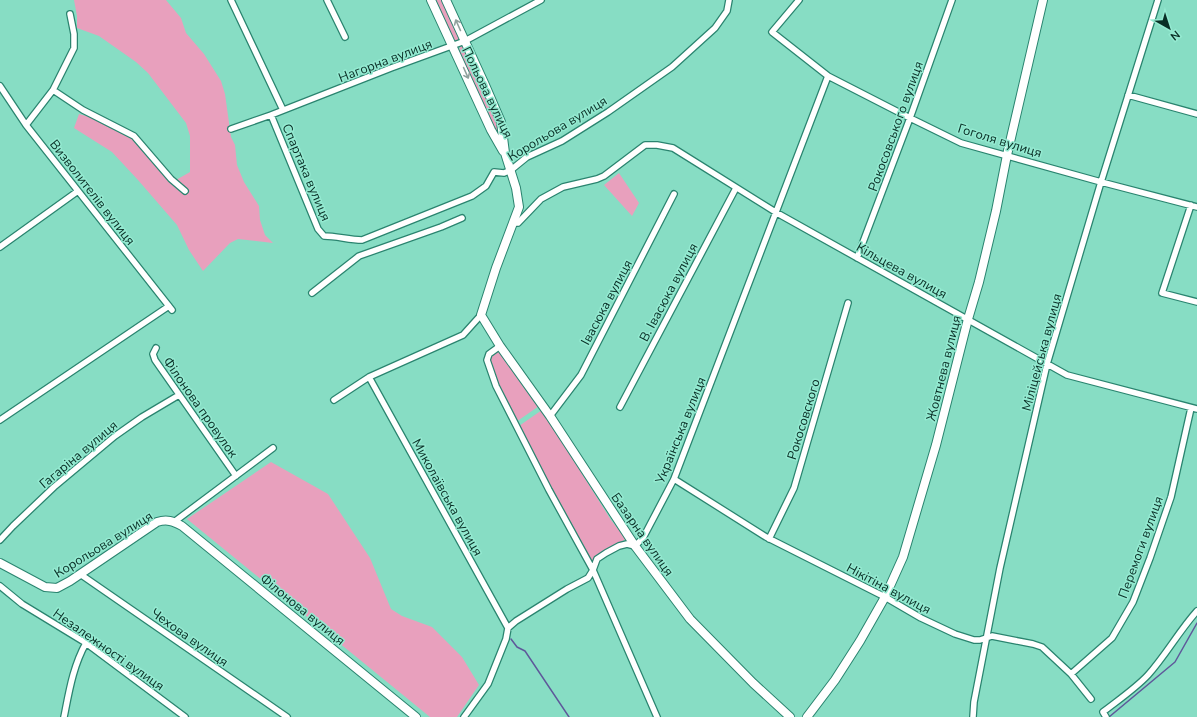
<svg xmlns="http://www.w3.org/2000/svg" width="1197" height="717" font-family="'Nunito Sans',sans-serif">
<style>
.green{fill:#e8a0bd}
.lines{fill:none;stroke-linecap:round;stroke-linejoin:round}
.stream{stroke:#5e589a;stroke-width:1.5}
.street-casing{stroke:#2a846f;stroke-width:8}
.secondary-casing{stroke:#2a846f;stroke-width:10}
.street{stroke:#fff;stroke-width:5.5}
.secondary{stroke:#fff;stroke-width:8}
.oneway{stroke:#90a19d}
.labels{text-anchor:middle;stroke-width:3;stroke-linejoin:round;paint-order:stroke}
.street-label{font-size:13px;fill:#092f26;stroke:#94ead1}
</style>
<rect width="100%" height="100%" fill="#87ddc4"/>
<path class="green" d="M74,0H166L181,18L186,33L204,54L221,81L225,94L231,137L235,145L237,165L244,182L259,206L260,220L265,235L273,243L238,239L230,243L203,271L189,250L177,225L138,180L112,152L74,128L79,114C96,118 118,128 133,138L172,184L176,180L190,172V136L186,123L148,73L136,62L99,36L77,28V16Z
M434,0H444L459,37L458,40H454Z
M462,46L464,47L497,118L499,128L497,132L459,51L460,47Z
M619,173L639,203L632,216L604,185Z
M499,350L539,406L516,422L498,384L489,360L492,355Z
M542,410L611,520L626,539L602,553L592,563L570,525L519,426Z
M271,462L328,494L370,558L391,609L402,616L432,627L462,657L479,685L457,717H430L187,519Z"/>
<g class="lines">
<path class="stream" d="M511,639L517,647L525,651L569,717
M1109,717L1175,662L1197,623"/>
<g class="street-casing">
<path id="street" d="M231,0L283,110
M327,0L345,37
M799,0L772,32L828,76L910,118L961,143L1101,182L1197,207
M0,86L26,125L172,310
M53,90L83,110L134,136L171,179L185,191
M1128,95L1197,114
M271,115L318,229L324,236C337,236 349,240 362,240L472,196L486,186L494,172L504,173L511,170L527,157L562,141L608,112L672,67L715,28L727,11L729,0
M26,125L53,90L74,48V34L70,14
M231,129L271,115L391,68L465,41L541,0
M1191,205L1162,293L1197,302
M513,223H518L541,199L563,187L597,179L604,176L645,145H657L673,148L777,213L1067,375L1197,409
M0,247L78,191
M857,258L910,118L952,0
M312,293L359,256L441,227L462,218
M500,346L489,354L487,360L496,386L549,490L593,570L657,717
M156,348L153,354L155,360L236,476
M369,377L508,628
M334,400L369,377L463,335L481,315
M620,407L736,188
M550,416L581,375L674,194
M0,420L169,306
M674,479L766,537L885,597L921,618L955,634L974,640H980L992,636L1033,644L1042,647L1071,674L1091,699
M174,522L273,448
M769,539L794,488L848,303
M0,540L13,526L54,487L115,436L142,417L179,395
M80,574L287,717
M0,586L22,604L86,643L185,717
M1071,674L1112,638L1133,602L1150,558L1171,497L1191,408
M64,717C69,692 73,666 86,643
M464,717L488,684L506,639L508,628L516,621L567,589L588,578L593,570L597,559L606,553L619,546L627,544L635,546L643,538L674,479L828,76
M973,717L974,702L1000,568L1047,364L1101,182L1158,0
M1106,717L1103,712C1117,701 1136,688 1148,675C1166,655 1179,631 1197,611"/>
</g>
<g class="secondary-casing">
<path id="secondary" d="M431,0L491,130L503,151
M446,0L485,85L501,122L505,153L516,188L519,207L496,268L481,315L500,346L550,416L635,546L690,619L753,683L790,717
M0,563L45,587L57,588L70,581L157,522C167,519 173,521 182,526L416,717
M807,717L835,680L860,641L885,597L903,557L936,445L968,319L979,282L996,211L1007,155L1043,0"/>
</g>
<use href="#street" class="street"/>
<use href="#secondary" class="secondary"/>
</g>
<defs><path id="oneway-shaft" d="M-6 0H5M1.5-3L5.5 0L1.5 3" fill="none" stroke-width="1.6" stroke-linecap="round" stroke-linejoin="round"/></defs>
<g class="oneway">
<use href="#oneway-shaft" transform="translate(458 25) rotate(-114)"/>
<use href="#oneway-shaft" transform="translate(466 73) rotate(66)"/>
</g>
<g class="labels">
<g class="street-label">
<text transform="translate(385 60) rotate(-21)" y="5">Нагорна вулиця</text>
<text transform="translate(488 92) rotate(64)" y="5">Польова вулиця</text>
<text transform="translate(895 126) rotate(-70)" y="5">Рокосовського вулиця</text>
<text transform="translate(557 128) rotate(-31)" y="5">Корольова вулиця</text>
<text transform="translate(1000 140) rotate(17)" y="5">Гоголя вулиця</text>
<text transform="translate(307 172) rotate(67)" y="5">Спартака вулиця</text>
<text transform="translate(93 192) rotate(52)" y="5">Визволителів вулиця</text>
<text transform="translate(902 270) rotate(29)" y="5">Кільцева вулиця</text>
<text transform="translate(668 292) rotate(-62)" y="5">В. Івасюка вулиця</text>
<text transform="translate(606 302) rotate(-62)" y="5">Івасюка вулиця</text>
<text transform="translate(1041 352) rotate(-75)" y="5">Міліцейська вулиця</text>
<text transform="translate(943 368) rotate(-76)" y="5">Жовтнева вулиця</text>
<text transform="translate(201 407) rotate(55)" y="5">Філонова провулок</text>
<text transform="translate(803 419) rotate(-73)" y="5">Рокосовского</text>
<text transform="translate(680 430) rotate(-68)" y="5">Українська вулиця</text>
<text transform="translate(78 454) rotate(-40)" y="5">Гагаріна вулиця</text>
<text transform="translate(448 497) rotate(61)" y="5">Миколаївська вулиця</text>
<text transform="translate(643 534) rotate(55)" y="5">Базарна вулиця</text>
<text transform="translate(103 544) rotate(-32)" y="5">Корольова вулиця</text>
<text transform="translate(1140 547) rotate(-70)" y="5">Перемоги вулиця</text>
<text transform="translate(889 588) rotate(28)" y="5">Нікітіна вулиця</text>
<text transform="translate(303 609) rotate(39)" y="5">Філонова вулиця</text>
<text transform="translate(190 637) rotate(35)" y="5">Чехова вулиця</text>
<text transform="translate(109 649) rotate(35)" y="5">Незалежності вулиця</text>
</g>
</g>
<g transform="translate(1169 28) rotate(141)" stroke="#94ead1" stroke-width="3" paint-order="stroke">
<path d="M0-3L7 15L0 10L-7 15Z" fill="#092f26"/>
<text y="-6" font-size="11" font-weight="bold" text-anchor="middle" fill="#092f26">N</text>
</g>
</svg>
